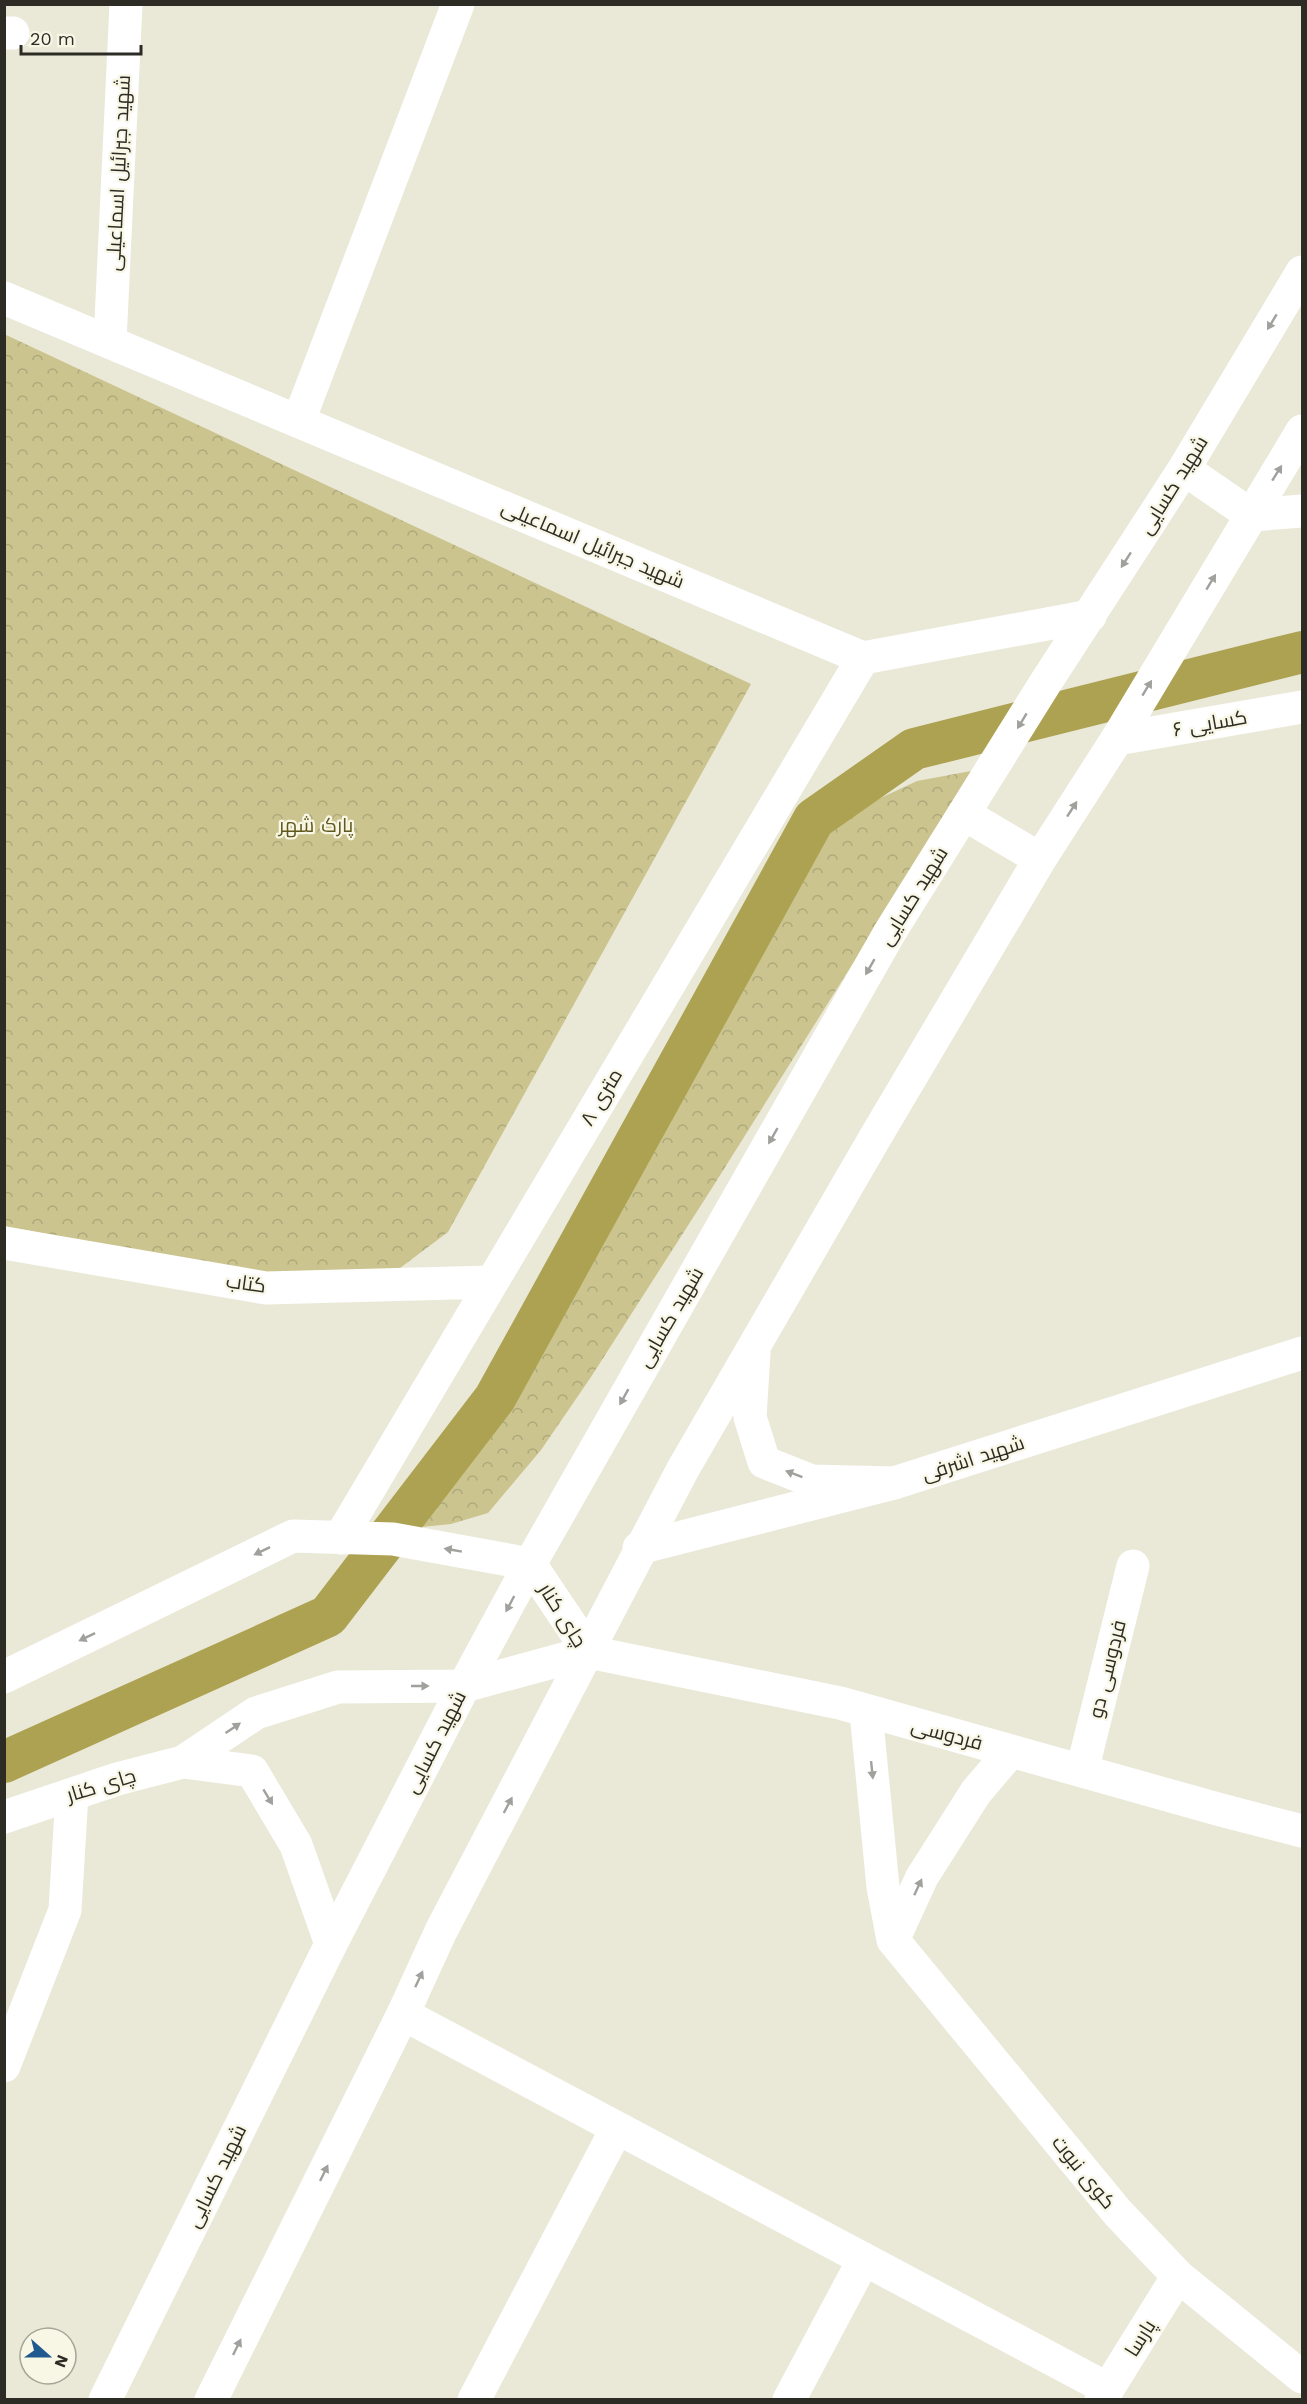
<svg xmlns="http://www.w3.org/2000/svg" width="1307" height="2404" font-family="'Work Sans',Cairo,sans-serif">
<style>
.park{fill:url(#park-crowns)}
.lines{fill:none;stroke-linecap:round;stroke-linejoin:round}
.canal{stroke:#ada251;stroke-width:42}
.minor{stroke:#fff;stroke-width:33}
.major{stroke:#fff;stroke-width:33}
.oneway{fill:#a0a09d}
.labels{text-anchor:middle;stroke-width:4.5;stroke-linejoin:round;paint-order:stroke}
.street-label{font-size:20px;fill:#2c2c25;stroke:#f8f6e5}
.park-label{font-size:20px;fill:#61591c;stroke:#f8f6e5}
</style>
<defs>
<pattern id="park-crowns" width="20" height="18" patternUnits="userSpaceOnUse" patternTransform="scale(1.5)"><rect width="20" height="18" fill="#cbc48f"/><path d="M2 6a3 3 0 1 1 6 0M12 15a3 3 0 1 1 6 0" fill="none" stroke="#aea97b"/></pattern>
</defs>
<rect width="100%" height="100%" fill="#eae9d8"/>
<path class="park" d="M4,334L751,684L448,1232L400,1268L294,1280L5,1226Z
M971,771L899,890L712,1188L591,1377L541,1450L488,1513L451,1524L412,1528L499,1425L665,1114L822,840L857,809L917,781Z"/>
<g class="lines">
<path class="canal" d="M4,1762L328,1616L495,1398L814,819L914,749L1302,652"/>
<path class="minor" d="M4,33H13
M4,298L863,658L1090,616
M110,342L126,4
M299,420L458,4
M1251,515L1302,511
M1117,739L1302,707
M4,1243L266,1288L491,1282
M340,1538L863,658
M639,1548L894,1483L1302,1353
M4,1677L293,1536L393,1539L530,1564L589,1652L464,1686L338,1687L256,1713L183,1762L117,1779L4,1817
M866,1712L883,1887L893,1940L1118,2213L1178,2276L1302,2377
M183,1762L252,1771L296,1845L331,1944
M1082,1771L1133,1566
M893,1940L922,1877L976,1792L1010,1752
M403,2014L1108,2389
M4,2066L65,1910L72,1794
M474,2400L617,2128
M789,2400L864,2259
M1101,2400L1178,2276"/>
<path class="major" d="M1184,469L1251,515
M964,814L1040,859
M754,1353L750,1417L764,1462L812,1481L894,1483
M589,1652L840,1703L1221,1810L1302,1831
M105,2400L331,1944L464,1686L530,1564L890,932L1044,685L1184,469L1302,272
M211,2400L403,2014L441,1931L683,1469L876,1136L1040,859L1117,739L1302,431"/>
</g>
<defs><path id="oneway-solid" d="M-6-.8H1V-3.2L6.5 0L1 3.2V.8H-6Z" transform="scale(1.5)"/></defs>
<g class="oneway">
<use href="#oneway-solid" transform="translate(1272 322) rotate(121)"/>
<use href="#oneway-solid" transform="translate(1277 473) rotate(-58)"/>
<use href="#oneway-solid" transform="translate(1126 560) rotate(123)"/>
<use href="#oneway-solid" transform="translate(1211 582) rotate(-59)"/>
<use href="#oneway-solid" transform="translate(1147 688) rotate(-59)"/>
<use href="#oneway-solid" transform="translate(1022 721) rotate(121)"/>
<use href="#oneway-solid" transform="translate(1072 809) rotate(-57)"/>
<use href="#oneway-solid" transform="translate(870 967) rotate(120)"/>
<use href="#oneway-solid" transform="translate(773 1136) rotate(120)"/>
<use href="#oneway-solid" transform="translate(624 1397) rotate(119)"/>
<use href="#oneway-solid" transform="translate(794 1474) rotate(-159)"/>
<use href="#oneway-solid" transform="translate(453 1550) rotate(-170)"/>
<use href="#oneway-solid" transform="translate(262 1551) rotate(154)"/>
<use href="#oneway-solid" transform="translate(510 1604) rotate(118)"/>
<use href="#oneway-solid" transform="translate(87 1637) rotate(154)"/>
<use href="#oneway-solid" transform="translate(420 1686)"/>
<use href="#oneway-solid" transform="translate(233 1728) rotate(-34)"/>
<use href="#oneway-solid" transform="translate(872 1770) rotate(84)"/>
<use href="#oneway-solid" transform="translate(268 1797) rotate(59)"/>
<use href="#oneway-solid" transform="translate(508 1805) rotate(-62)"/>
<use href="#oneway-solid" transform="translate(918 1887) rotate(-65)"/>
<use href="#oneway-solid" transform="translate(419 1979) rotate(-65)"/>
<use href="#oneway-solid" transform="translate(324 2173) rotate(-64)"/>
<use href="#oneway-solid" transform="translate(237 2347) rotate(-64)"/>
</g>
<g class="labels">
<g class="street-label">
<text transform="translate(118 173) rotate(-87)" y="7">شهید جبرائیل اسماعیلی</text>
<text transform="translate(1173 485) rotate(-58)" y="7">شهید کسایی</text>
<text transform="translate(593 544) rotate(23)" y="7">شهید جبرائیل اسماعیلی</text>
<text transform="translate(1210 723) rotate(-10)" y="7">کسایی ۶</text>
<text transform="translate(913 896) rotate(-58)" y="7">شهید کسایی</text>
<text transform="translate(601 1097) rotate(-59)" y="7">۸ متری</text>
<text transform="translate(246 1283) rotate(8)" y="7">کتاب</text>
<text transform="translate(670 1317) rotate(-60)" y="7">شهید کسایی</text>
<text transform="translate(973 1458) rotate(-18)" y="7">شهید اشرفی</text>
<text transform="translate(563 1615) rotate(58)" y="7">چای کنار</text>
<text transform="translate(1107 1669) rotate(-76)" y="7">فردوسی دو</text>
<text transform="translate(947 1734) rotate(15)" y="7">فردوسی</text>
<text transform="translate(435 1742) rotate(-63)" y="7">شهید کسایی</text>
<text transform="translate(101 1785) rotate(-17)" y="7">چای کنار</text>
<text transform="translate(1084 2172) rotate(51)" y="7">کوی نبوت</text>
<text transform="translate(216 2176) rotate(-64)" y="7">شهید کسایی</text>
<text transform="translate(1140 2338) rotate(-58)" y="7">پارسا</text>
</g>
<g class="park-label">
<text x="316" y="832">پارک شهر</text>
</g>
</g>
<rect width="1307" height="2404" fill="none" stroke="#2c2c25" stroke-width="12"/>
<g transform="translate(48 2356) rotate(111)"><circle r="28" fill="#f8f6e5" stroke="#a6a598" stroke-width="1.5"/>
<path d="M0-4.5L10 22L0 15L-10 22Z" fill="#205890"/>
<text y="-9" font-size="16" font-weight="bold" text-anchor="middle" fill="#2c2c25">N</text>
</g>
<path d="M21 45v9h120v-9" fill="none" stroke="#2c2c25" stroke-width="3"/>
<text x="30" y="45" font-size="18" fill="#2c2c25" stroke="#f8f6e5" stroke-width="4.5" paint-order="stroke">20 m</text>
</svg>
